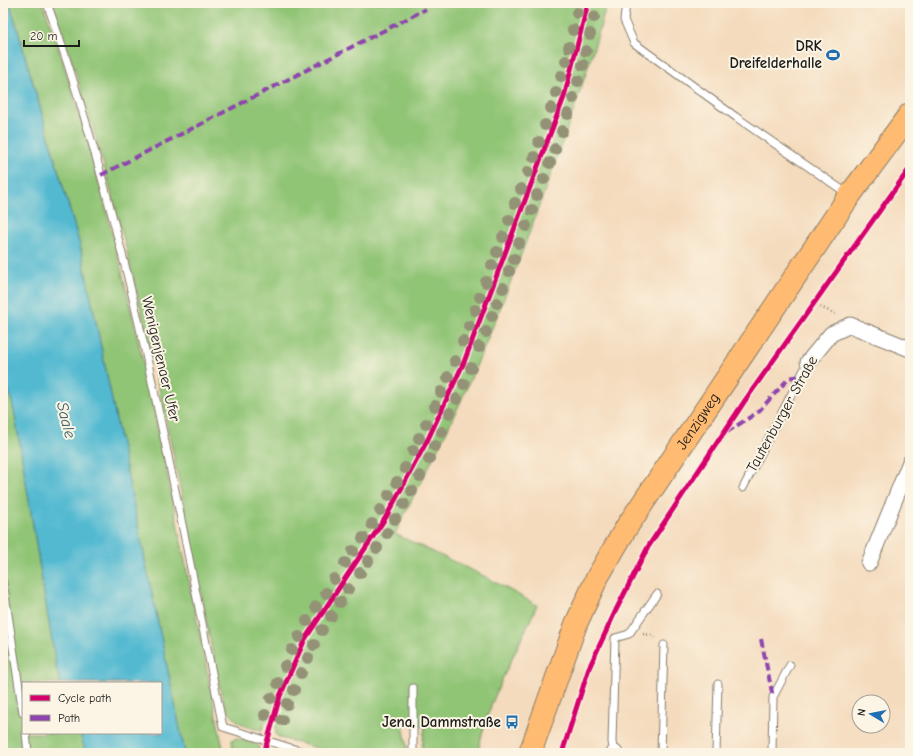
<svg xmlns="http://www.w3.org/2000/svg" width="913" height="756" font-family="'Comic Neue',sans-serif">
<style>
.green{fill:#91c576;stroke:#567049}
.water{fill:#53b9d1;stroke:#386a76}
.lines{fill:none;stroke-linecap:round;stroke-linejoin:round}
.service-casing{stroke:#887c6c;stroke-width:9}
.minor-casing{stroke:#887c6c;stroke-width:17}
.primary-casing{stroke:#887c6c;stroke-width:24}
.path{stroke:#887c6c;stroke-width:2.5;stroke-dasharray:1 3;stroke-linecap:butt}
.service{stroke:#fff;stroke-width:7}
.minor{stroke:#fff;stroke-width:15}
.primary{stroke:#ffbb71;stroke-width:22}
.quiet{stroke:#8e44ad;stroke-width:4;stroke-dasharray:8 4;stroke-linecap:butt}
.cycleway-casing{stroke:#fcf5e5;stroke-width:8}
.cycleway{stroke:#d6006c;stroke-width:5}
.tree{fill:#949276}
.labels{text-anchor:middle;stroke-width:4;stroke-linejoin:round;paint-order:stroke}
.poi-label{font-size:15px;font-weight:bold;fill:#1c1c1c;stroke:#fcf5e5;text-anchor:end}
.street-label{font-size:15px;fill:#1c1c1c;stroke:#fcf5e5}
.water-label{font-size:16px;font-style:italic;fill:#325b64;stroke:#fcf5e5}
</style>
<rect width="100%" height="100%" fill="#fcf5e5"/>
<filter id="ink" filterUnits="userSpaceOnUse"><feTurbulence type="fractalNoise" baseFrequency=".025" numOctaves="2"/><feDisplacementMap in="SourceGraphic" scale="8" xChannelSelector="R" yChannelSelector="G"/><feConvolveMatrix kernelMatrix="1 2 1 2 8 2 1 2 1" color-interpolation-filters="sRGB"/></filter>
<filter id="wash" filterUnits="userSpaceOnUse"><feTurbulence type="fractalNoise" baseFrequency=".012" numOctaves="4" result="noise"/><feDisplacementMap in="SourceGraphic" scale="16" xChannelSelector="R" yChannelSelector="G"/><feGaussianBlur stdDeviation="0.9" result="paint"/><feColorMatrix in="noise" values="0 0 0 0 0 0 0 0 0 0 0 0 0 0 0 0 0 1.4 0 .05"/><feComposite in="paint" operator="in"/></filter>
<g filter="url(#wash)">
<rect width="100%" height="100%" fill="#f4dbbd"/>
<path class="green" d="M10,3H43C129,246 171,501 224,753H185L80,245Z
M52,3H607C589,69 566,133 542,198C518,264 493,329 464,394C443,442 417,487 395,534L484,576L537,605C516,654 487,700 478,753H421L425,726L403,724L408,753H335L280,738L276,735L275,724L266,721L262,730C224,726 222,697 215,666C172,443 129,218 52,3Z
M3,367L15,415L57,672L61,683H23V733H80L86,753H3Z
M236,738L256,744L259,747V753H233L232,740Z"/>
<path class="water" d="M3,3L10,4L80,245L185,753H86L80,733H161V683H61L57,672L15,415L3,367Z"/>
</g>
<g filter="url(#ink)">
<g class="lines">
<g class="service-casing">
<path id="service" d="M47,3C131,238 173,484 223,727L307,753
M626,3L624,20L634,43L736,117L848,194
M743,488L808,362
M3,582L23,713
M26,733L28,753
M413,753V688
M614,753L612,742L615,638L629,634L657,594
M661,753L664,645
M716,753L718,684
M772,753L773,697L790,665"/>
</g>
<g class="minor-casing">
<path id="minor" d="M808,362L831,334L850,325L910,349
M869,563L910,462
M614,753H615"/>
</g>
<g class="primary-casing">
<g id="primary">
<path id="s1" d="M530,753L576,624L597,578L626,528L850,195L910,114"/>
</g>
</g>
<path class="path" d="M813,303L835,314
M643,634L651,635L655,638"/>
<use href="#service" class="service"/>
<use href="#minor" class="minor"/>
<use href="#primary" class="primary"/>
<path class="quiet" d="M101,175L426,9
M727,432L758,412L789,378L800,376
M761,639L773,697"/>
<g class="cycleway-casing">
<path id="cycleway" d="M264,753L280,696L305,639L386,517L428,439L464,362L564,97L588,3
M562,753L589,668L616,610L648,547L746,399L910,168"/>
</g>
<use href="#cycleway" class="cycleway"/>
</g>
<g class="tree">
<circle cx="577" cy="13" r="6"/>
<circle cx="594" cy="17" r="6"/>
<circle cx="573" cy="30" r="6"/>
<circle cx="590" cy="34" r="6"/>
<circle cx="569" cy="47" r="6"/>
<circle cx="586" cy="51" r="6"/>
<circle cx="566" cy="61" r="6"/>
<circle cx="583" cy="65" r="6"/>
<circle cx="561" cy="76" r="6"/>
<circle cx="578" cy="81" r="6"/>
<circle cx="556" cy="93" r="6"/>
<circle cx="573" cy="98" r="6"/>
<circle cx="551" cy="108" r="6"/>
<circle cx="568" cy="114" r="6"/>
<circle cx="545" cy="125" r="6"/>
<circle cx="562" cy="131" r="6"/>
<circle cx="539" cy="142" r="6"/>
<circle cx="555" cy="149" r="6"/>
<circle cx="534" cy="157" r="6"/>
<circle cx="550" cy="163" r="6"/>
<circle cx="528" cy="172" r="6"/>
<circle cx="544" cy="179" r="6"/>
<circle cx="521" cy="189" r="6"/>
<circle cx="537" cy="195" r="6"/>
<circle cx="515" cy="203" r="6"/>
<circle cx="532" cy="210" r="6"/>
<circle cx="509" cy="220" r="6"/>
<circle cx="526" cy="226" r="6"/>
<circle cx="503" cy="237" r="6"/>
<circle cx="519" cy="243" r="6"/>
<circle cx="497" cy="252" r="6"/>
<circle cx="514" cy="259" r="6"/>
<circle cx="492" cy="265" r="6"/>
<circle cx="509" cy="271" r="6"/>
<circle cx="486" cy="282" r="6"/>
<circle cx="503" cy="288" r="6"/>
<circle cx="480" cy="297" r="6"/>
<circle cx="497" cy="303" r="6"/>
<circle cx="475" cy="310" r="6"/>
<circle cx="492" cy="316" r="6"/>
<circle cx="469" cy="326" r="6"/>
<circle cx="486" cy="332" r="6"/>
<circle cx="463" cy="341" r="6"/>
<circle cx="479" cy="347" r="6"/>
<circle cx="455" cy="361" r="6"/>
<circle cx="471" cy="368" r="6"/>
<circle cx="448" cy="377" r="6"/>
<circle cx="464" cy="384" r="6"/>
<circle cx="441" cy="392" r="6"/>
<circle cx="457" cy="399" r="6"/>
<circle cx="435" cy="406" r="6"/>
<circle cx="450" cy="413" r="6"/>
<circle cx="426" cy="424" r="6"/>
<circle cx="442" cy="432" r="6"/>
<circle cx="419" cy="438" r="6"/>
<circle cx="435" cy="446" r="6"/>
<circle cx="413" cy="451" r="6"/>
<circle cx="429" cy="459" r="6"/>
<circle cx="405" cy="468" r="6"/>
<circle cx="420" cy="476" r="6"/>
<circle cx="397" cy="482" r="6"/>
<circle cx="412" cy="491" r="6"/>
<circle cx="389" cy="495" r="6"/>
<circle cx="404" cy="504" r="6"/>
<circle cx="380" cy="510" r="6"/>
<circle cx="395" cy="519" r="6"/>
<circle cx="372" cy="524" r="6"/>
<circle cx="387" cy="533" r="6"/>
<circle cx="363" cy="538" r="6"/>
<circle cx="377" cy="548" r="6"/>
<circle cx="353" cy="551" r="6"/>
<circle cx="368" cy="561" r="6"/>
<circle cx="345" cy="563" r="6"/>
<circle cx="360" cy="573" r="6"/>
<circle cx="334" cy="579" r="6"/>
<circle cx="348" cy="589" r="6"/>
<circle cx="326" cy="593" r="6"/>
<circle cx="340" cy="602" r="6"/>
<circle cx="316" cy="607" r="6"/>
<circle cx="331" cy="616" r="6"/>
<circle cx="307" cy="621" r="6"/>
<circle cx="322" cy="630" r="6"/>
<circle cx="299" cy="637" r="6"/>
<circle cx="314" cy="645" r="6"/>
<circle cx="292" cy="650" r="6"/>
<circle cx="308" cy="658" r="6"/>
<circle cx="285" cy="666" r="6"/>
<circle cx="301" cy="673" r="6"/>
<circle cx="278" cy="683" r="6"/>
<circle cx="294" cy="690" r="6"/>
<circle cx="271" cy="698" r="6"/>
<circle cx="287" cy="704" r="6"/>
<circle cx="265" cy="715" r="6"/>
<circle cx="282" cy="720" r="6"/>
</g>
</g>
<defs>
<g id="stadium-bare" transform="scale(1.08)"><path d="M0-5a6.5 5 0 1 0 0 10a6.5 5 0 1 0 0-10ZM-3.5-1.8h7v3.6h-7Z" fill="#1f6fb2" stroke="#fcf5e5" stroke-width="2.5" paint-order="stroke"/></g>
<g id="bus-bare" transform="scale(1.08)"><path d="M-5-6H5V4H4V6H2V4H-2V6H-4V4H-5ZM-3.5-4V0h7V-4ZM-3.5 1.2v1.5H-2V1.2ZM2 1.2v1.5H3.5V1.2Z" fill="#1f6fb2" stroke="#fcf5e5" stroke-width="2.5" paint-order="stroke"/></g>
</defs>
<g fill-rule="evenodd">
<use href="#stadium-bare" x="833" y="55"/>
<use href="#bus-bare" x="512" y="722"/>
</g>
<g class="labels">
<g class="poi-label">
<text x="822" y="51">DRK<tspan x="822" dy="17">Dreifelderhalle</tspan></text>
<text x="501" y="727">Jena, Dammstraße</text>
</g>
<g class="street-label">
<text transform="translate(161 359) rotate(77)" y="5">Wenigenjenaer Ufer</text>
<text transform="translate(782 414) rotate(-61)" y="5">Tautenburger Straße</text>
<text dy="5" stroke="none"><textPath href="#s1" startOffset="374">Jenzigweg</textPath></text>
</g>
<g class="water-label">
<text transform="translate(67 420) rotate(76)" y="6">Saale</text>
</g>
</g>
<rect width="913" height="756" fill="none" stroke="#fcf5e5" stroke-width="16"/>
<rect x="22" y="682" width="140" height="52" fill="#fcf5e5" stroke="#a29e95"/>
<rect x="30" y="695" width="20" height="6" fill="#d6006c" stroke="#a29e95"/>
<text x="58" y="702" font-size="12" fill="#1c1c1c">Cycle path</text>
<rect x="30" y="715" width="20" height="6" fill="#8e44ad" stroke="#a29e95"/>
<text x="58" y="722" font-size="12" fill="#1c1c1c">Path</text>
<g transform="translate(871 714) rotate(280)"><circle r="19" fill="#fcf5e5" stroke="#a29e95"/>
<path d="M0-3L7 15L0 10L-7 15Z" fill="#1f6fb2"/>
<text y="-6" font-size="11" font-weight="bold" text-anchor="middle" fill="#1c1c1c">N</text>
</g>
<path d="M24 40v6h55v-6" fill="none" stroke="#1c1c1c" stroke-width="2"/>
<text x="30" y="40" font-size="12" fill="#1c1c1c" stroke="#fcf5e5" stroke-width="3" paint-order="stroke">20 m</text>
</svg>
